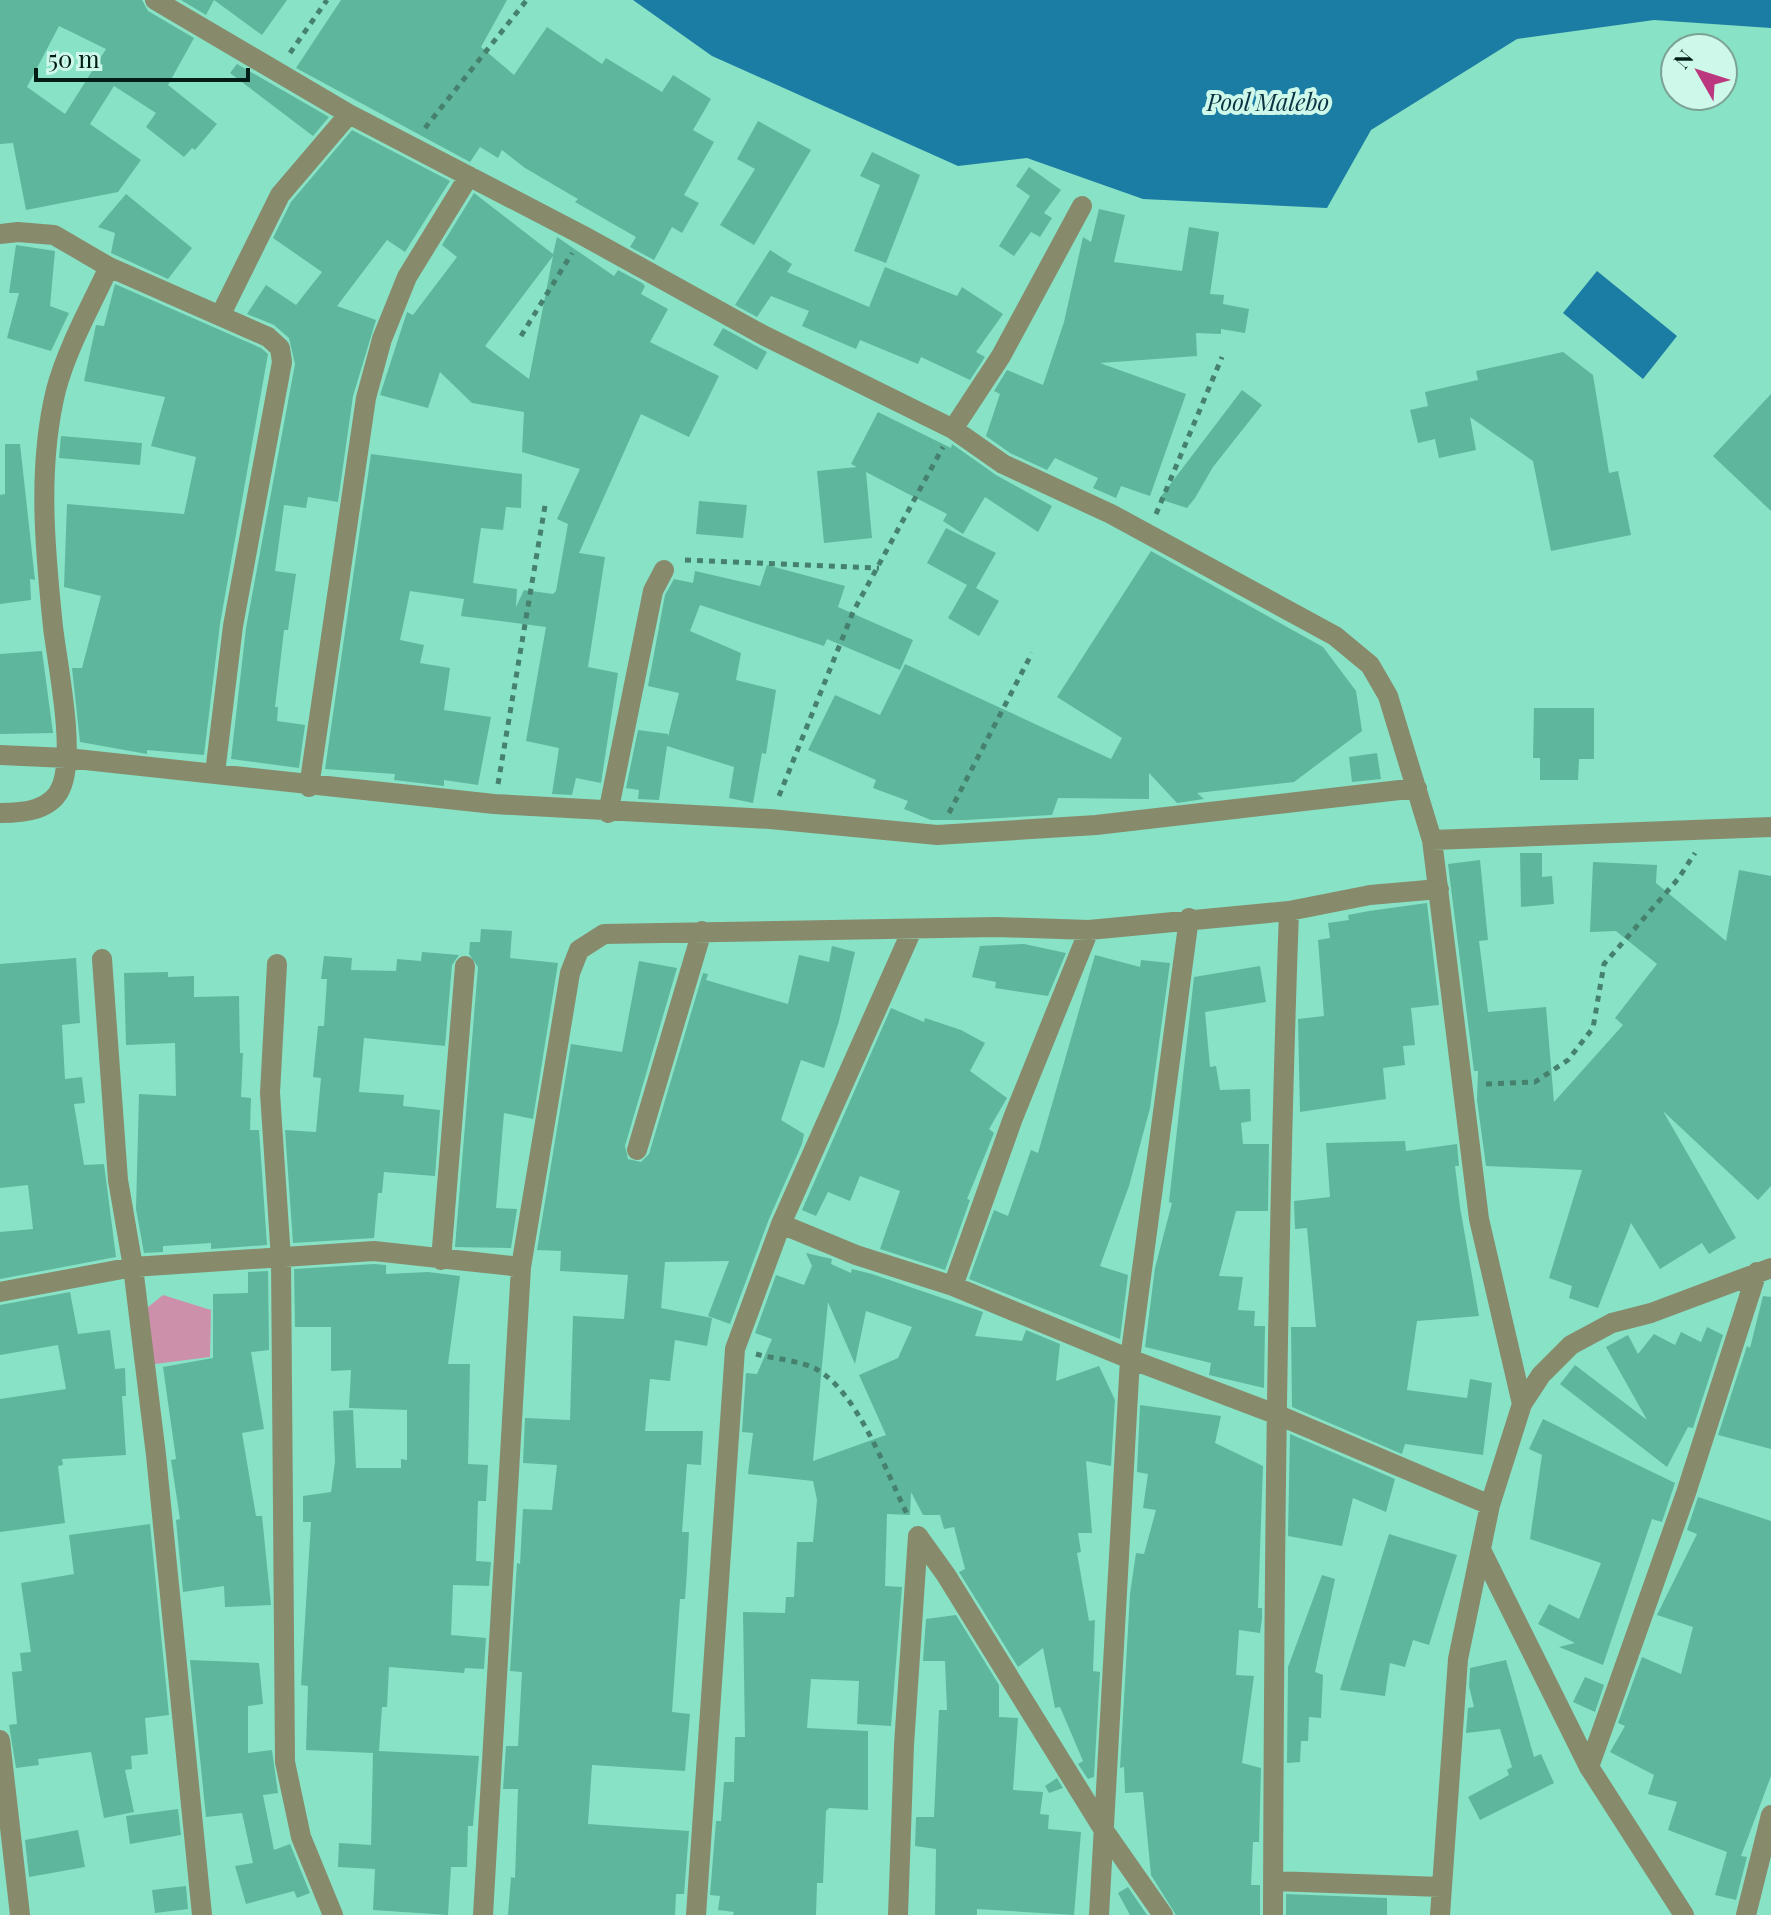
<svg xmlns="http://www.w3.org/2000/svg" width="1771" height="1915" font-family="'Playfair Display',serif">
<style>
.green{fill:#cd90aa}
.water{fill:#1b7ca4}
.building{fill:#5eb79c;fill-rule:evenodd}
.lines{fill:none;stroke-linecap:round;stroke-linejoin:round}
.path{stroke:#46816e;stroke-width:5;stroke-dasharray:6 6;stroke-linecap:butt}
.minor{stroke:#888a6c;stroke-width:20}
.labels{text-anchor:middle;stroke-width:8;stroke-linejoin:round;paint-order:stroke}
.water-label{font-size:24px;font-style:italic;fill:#093243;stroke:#cef9ea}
</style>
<rect width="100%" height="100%" fill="#88e2c5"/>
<path class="green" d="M163,1295L211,1310L210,1357L147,1365L142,1312Z"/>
<path class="water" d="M633,0H1771V28L1654,20L1517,39L1371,130L1327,208L1143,199L1027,158L958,166L712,56Z
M1597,271L1677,336L1643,379L1563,313Z"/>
<path class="building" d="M0,0H142L148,11L194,38L168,85L217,124L195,150L192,148L184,157L146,127L156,113L114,86L90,124L141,160L118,192L26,210L13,143L0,144ZM59,26L106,49L65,114L27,87Z
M181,0H287L262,35L214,0L206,15Z
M341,0H507L481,47L514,75L547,27L602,64L606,58L662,92L673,75L711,99L693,130L714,142L684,195L699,203L682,233L672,227L654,260L630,247L636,237L575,202L578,199L525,168L502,150L498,158L480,147L470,162L296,68Z
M237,64L329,117L313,136L230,73Z
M758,121L811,150L754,245L720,225L755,169L737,159Z
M352,130L450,181L405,252L387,240L337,306L376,320L353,396L338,502L308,497L306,508L284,505L275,571L296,574L288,630H284L275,707H278L277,721L305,725L299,768L231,759L246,628L295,364L289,338L274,325L247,314L266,285L296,305L322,272L273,238L291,202Z
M872,152L920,175L886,263L854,251L880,185L860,176Z
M1029,167L1061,190L1044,213L1052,218L1040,237L1031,232L1014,256L999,246L1030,196L1016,186Z
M474,193L553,254L557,237L614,276L618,270L642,283L645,286L641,294L668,309L650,342L719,376L689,437L641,414L579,553L605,557L588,667L618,673L601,783L576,778L572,795L552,794L559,748L526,741L546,627L461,616L464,599L410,591L400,640L424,645L420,663L450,668L444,710L491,717L478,785L444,780V786L394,780L395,774L325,769L371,454L522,474L521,508L506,507L503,530L481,528L473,583L517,589L516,607L524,590L553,594L556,591L568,524L557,519L580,469L522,452L524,412L472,403L440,372L428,408L380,395L407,312L413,315L457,257L442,245ZM553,256L529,379L485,346Z
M126,194L192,248L168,279L111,253L115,233L98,227Z
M1099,209L1125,215L1114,262L1182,271L1189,227L1219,232L1210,294L1224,295L1223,304L1249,309L1245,333L1221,329V334L1196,333L1197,356L1100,363L1186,394L1150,496L1121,486L1116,498L1093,488L1098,478L1055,458L1047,470L1010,453L986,436L1000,394L994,391L1007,370L1043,385L1064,322L1083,237L1091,242Z
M16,245L55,251L50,306L69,313L51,351L7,338L19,293H9Z
M770,250L792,264L787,272L869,307L885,267L957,296L962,287L1003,314L976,352L985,357L970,380L921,357L918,364L860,340L856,349L802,326L809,311L771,296L757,317L735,305Z
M115,284L261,348L268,354L220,624L204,755L147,750V754L80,742L72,668H82L101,596L64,587L67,504L184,514L196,457L151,446L165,397L84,381L96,325L104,326Z
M723,328L767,352L757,370L713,345Z
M1563,352L1593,375L1609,473L1618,471L1631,535L1551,551L1533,461L1470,417L1476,450L1439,458L1435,439L1418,443L1410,410L1428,406L1425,392L1478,380L1476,371Z
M1242,390L1262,405L1213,467L1195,498L1187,508L1159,499Z
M1771,394V511L1713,456Z
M878,412L951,448L952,444L996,475L1052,506L1038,532L985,497L963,534L943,521L947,514L866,472L872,538L824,543L817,471L857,467L851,464Z
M61,436L142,443L140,465L59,458Z
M5,444H20L35,580L30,579L31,600L0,604V495L5,494Z
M699,501L747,505L743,538L696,534Z
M946,528L996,553L976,588L999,601L979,636L948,618L967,585L927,563Z
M1151,551L1323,647L1356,691L1362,731L1294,782L1197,793L1204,799L1177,803L1149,773V799L1058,798L1052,815L965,820H931L904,809L908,801L873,788L876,780L808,750L835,695L880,715L905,664L1111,759L1122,738L1057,697Z
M767,565L845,586L838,607L913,640L900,670L827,639L824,646L700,605L690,631L741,653L736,680L776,690L766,754L762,753L753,803L729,798L734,767L667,746L659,800L638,799L639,790L626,788L638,730L668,734V737L679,693L648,686L665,595L674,579L693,583L695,571L760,586Z
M42,651L53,733L0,734V654Z
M1534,708H1594V759H1579L1578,780H1540V758H1533Z
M1377,753L1381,779L1352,782L1349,757Z
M1520,853H1542V877L1552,876L1554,904L1521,907Z
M1480,860L1488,940L1479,941L1488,1012L1546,1007L1554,1102L1623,1025L1615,1018L1657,964L1616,931L1590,932L1593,862L1657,865L1656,883L1726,941L1739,870L1771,876V1186L1758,1200L1663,1111L1736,1238L1709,1254L1702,1243L1660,1269L1631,1223L1598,1308L1569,1298L1572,1286L1549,1278L1582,1170L1486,1166L1477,1100L1478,1071H1474L1448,864Z
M1427,903L1439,1005L1411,1008L1415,1045L1403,1046L1405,1065L1383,1068L1386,1099L1300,1112L1298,1019L1324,1016L1318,940L1330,938L1328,923L1349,920L1348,915L1369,911Z
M481,929L512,931L510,958L558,963L533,1119L504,1113L496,1208L517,1209L511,1248L455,1247L478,967L469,954L470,942H480Z
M1024,944L1066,953L1048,996L995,988L996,982L972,977L980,946Z
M832,946L855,952L839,1021L824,1068L801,1060L781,1120L804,1134L802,1144L769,1219L730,1324L708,1316L729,1261L665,1262L661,1308L712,1318L707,1346L675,1340L670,1381L650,1379L645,1431H703L701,1465L687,1464L682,1532H689L687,1571L685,1599H680L672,1712L690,1714L685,1771L592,1765L588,1824L689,1831L684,1894H676L675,1915H508L511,1877L515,1878L518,1789H503L506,1746H518L522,1672L510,1671L517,1563L520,1564L523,1509L552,1510L557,1465L523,1463L525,1418L570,1420L573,1316L624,1319L628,1275L560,1271L561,1251L537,1250L571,1044L622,1052L639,961L677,968L625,1146L628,1159L641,1162L649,1154L703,973L708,974L706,980L788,1004L799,955L829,962Z
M422,952L459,955L452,965L445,1046L364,1038L359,1092L404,1095L403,1106L440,1110L435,1176L384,1172L382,1193H378L374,1238L293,1243L285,1130L316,1132L321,1078L313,1077L318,1026H324L327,979H321L324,956L352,958L351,970L396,971L397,959L421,961Z
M1095,955L1140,967L1141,960L1170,963L1150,1108L1129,1186L1100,1266L1128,1275L1120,1339L969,1279L994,1210L1008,1216L1031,1150L1038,1153Z
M76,958L80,1023L62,1025L65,1079L82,1077L85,1103L74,1104L84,1165L104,1164L116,1257L0,1279V1232L33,1229L28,1185L0,1188V964Z
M1260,966L1266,1002L1205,1012L1210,1067L1216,1066L1220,1090L1250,1089L1251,1121L1241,1123L1243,1144H1269L1268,1211H1236L1219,1276L1243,1277L1238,1310L1255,1311L1254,1326H1265L1264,1388L1209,1375L1211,1363L1145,1347L1155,1268L1172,1203L1169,1202L1194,977Z
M168,972V977L194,976V997L239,996L240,1053H243L241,1097L251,1098L250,1130H259L267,1245L211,1249V1243L163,1246V1252L144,1253L136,1209L139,1094L176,1096L175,1043L126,1045L124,973Z
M891,1008L924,1022L925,1018L961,1030L985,1043L970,1071L1007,1098L989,1129L994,1133L967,1199L970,1200L945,1270L880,1249L900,1191L860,1176L850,1201L828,1192L816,1216L802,1210Z
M1405,1141L1406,1151L1457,1144L1459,1166H1455L1460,1207L1479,1316L1417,1321L1407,1390L1467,1398L1470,1379L1492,1383L1483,1455L1405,1444L1402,1454L1292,1407L1291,1327H1316L1307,1228L1295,1229L1294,1201L1330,1197L1326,1143Z
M806,1253L832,1259L831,1264L851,1273L852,1269L872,1274L983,1312L975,1336L1022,1341L1026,1330L1060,1344L1056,1381L1099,1366L1115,1400L1111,1466L1086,1461L1092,1533H1078L1081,1552L1077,1553L1089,1621L1095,1620L1093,1671L1100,1672L1094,1777L1088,1779L1078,1764L1083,1761L1060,1707L1055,1708L1043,1648L1018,1667L959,1572L965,1569L954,1527L944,1529L940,1515H923L911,1492L910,1515L887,1514L885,1586L902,1587L891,1726L857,1724L859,1681L811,1679L807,1728L868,1731V1810L829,1808L826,1811L823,1883H817L816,1915H733L734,1912L718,1910L720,1896L710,1895L716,1821H721L724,1782H734L735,1737H745L743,1612L785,1613L786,1597H794L797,1542H813L817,1500L813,1481L748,1474L753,1433L742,1432L746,1373L757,1374L772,1339L755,1333L776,1275L804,1285L812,1266ZM828,1302L855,1364L866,1311L912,1327L898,1358L859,1375L886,1435L813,1461Z
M374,1264L386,1265V1274L428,1272L460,1276L448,1364H470L468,1464L488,1465L486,1501H478L476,1561L491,1562L489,1586L453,1585L451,1635L486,1638L484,1669L465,1668L464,1673L389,1667L387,1707H382L379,1751L479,1756L473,1826H468L467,1867H451L448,1915L373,1910L375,1869L338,1867L339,1843L371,1845L373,1753L306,1750L308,1686L301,1685L311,1522H303V1496L331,1492L335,1462L333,1411L353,1410L356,1468H401V1459L407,1460V1410L349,1408L351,1370L331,1371V1327H295L294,1269Z
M268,1271L269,1350L251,1352L264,1429L242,1433L256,1516H262L271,1605L225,1607L224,1586L183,1592L176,1520L180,1519L171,1460L176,1459L163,1367L213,1358V1294L248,1293V1272Z
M70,1292L78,1334L110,1330L115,1369L125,1368L126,1396H122L126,1455L62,1459L63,1465L58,1466L65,1523L0,1532V1399L66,1389L58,1345L0,1355V1305Z
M1763,1296L1771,1297V1449L1718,1435L1747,1346L1750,1348Z
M1707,1327L1723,1335L1693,1428L1688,1427L1667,1467L1560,1384L1575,1365L1647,1420L1606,1347L1628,1335L1638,1354L1654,1334L1675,1345L1681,1332L1701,1342Z
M1140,1405L1221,1416L1215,1443L1263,1466L1258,1608H1262V1618L1260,1633L1239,1630L1236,1675L1254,1676L1242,1763L1261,1768L1259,1842H1253L1251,1885H1260V1915H1176L1151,1875L1143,1792L1125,1793L1124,1767L1120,1768L1130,1594L1136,1553L1144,1554L1156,1510L1143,1508L1148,1474L1137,1472Z
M1543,1419L1675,1483L1662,1522L1652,1519L1603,1665L1559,1647L1575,1643L1538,1624L1549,1604L1579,1619L1601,1563L1530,1539L1542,1455L1529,1449Z
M1290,1434L1395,1479L1386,1512L1353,1498L1342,1546L1288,1536Z
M1698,1497L1771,1521V1776L1741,1856L1747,1857L1736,1900L1715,1895L1727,1852L1668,1830L1677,1802L1648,1794L1654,1775L1610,1752L1625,1726L1618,1723L1642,1657L1681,1674L1693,1627L1657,1615L1697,1534L1687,1530Z
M150,1524L169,1715L145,1718L148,1754L131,1756L132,1769L125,1770L134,1812L104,1818L91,1752L38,1759L39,1765L16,1768L9,1725L17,1724L12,1672L22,1671L20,1653L31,1652L21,1583L74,1574L69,1535Z
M1389,1534L1457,1555L1429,1645L1413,1640L1405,1667L1390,1663L1385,1696L1340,1690Z
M1322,1575L1335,1579L1315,1672L1323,1675L1321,1718L1309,1717L1308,1741H1301L1300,1762L1287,1763L1288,1667Z
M956,1615L999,1685V1717L1018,1718L1013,1790L1043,1792L1040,1814L1049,1815L1048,1829L1081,1832L1074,1915L977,1909V1915H935L936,1849L915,1846L916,1817H934L939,1710H947L945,1661H923L926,1619Z
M190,1660L259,1663L263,1704L248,1706V1753L272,1750L278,1793L263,1795L274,1850L290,1844L310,1893L297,1898L294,1891L246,1904L235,1866L253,1863L242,1813L206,1817Z
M1506,1660L1534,1757L1541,1754L1554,1783L1480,1820L1468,1797L1509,1775L1507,1770L1512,1767L1500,1729L1466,1733L1468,1708L1474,1707L1469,1686L1470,1668Z
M1585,1677L1604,1685L1595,1712L1573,1702Z
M1057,1778L1063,1788L1049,1793L1045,1786Z
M178,1809L181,1835L130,1844L126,1816Z
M78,1830L85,1867L29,1877L25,1840Z
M186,1886L188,1909L155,1913L152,1890Z
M1128,1887L1147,1915H1130L1118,1893Z
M1286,1894L1387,1898V1915H1286Z"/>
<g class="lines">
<path class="path" d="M290,53L327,0
M425,128L526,1
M521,336L572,253
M1156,514L1222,357
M685,560L879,568
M498,784L546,500
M779,796L853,612L943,447
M949,813L1032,653
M1486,1084L1535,1082L1568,1060L1593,1028L1604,964L1678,879L1695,853
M756,1354C774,1359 799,1360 816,1369C858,1392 887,1474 908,1516"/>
<path class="minor" d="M155,0L349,114L582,235L763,335L953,429L1003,464L1111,514L1335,636L1370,665L1388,696L1432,840L1479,1219L1522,1404L1490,1505L1458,1659L1440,1915
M0,234L18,232L54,235L109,267L268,337L280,348L282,362L233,626L215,773
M221,314L280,195L349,114
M953,429L1001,356L1082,206
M0,755L67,758L494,804L770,819L937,835L1096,825L1417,788
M309,787L366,398L382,339L407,277L469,176
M0,813C23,813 53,811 62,785C75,749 58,668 53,627C45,550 37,467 56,390C67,348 91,306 109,267
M608,813L653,591L664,570
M1432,840L1771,827
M102,959L118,1180L133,1267L156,1455L202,1915
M277,964L270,1093L281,1259L285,1762L301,1837L333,1915
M637,1150L702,931
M781,1224L856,1255L953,1286L1130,1359L1278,1415L1490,1505
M441,1260L465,966
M953,1286L1013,1118L1089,930
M0,1292L133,1267L374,1251L521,1267
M1522,1404L1541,1375L1571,1345L1612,1323L1651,1313L1771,1268
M918,1536L946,1575L1105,1832L1163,1915
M1482,1552L1589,1767L1684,1915
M0,1740L20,1915
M1589,1767L1686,1493L1757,1272
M1274,1881L1441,1887
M483,1915L521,1267L570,973L579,950L604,934L997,927L1089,930L1289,911L1370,895L1439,889
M696,1915L735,1349L781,1224L912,930
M898,1915L904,1745L918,1536
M1099,1915L1130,1359L1189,918
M1273,1915C1274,1580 1277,1245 1289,911
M1746,1915L1771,1815"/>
</g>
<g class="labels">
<g class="water-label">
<text x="1268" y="111">Pool Malebo</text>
</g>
</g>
<g transform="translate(1699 72) rotate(309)"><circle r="38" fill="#cef9ea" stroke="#7ca195" stroke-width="2"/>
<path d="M0-6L14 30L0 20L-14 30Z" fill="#bb387e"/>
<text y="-12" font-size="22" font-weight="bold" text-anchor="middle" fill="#011d15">N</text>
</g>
<path d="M36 68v12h212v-12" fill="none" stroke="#011d15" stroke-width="4"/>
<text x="48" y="68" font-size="24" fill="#011d15" stroke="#cef9ea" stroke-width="6" paint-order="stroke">50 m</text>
</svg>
